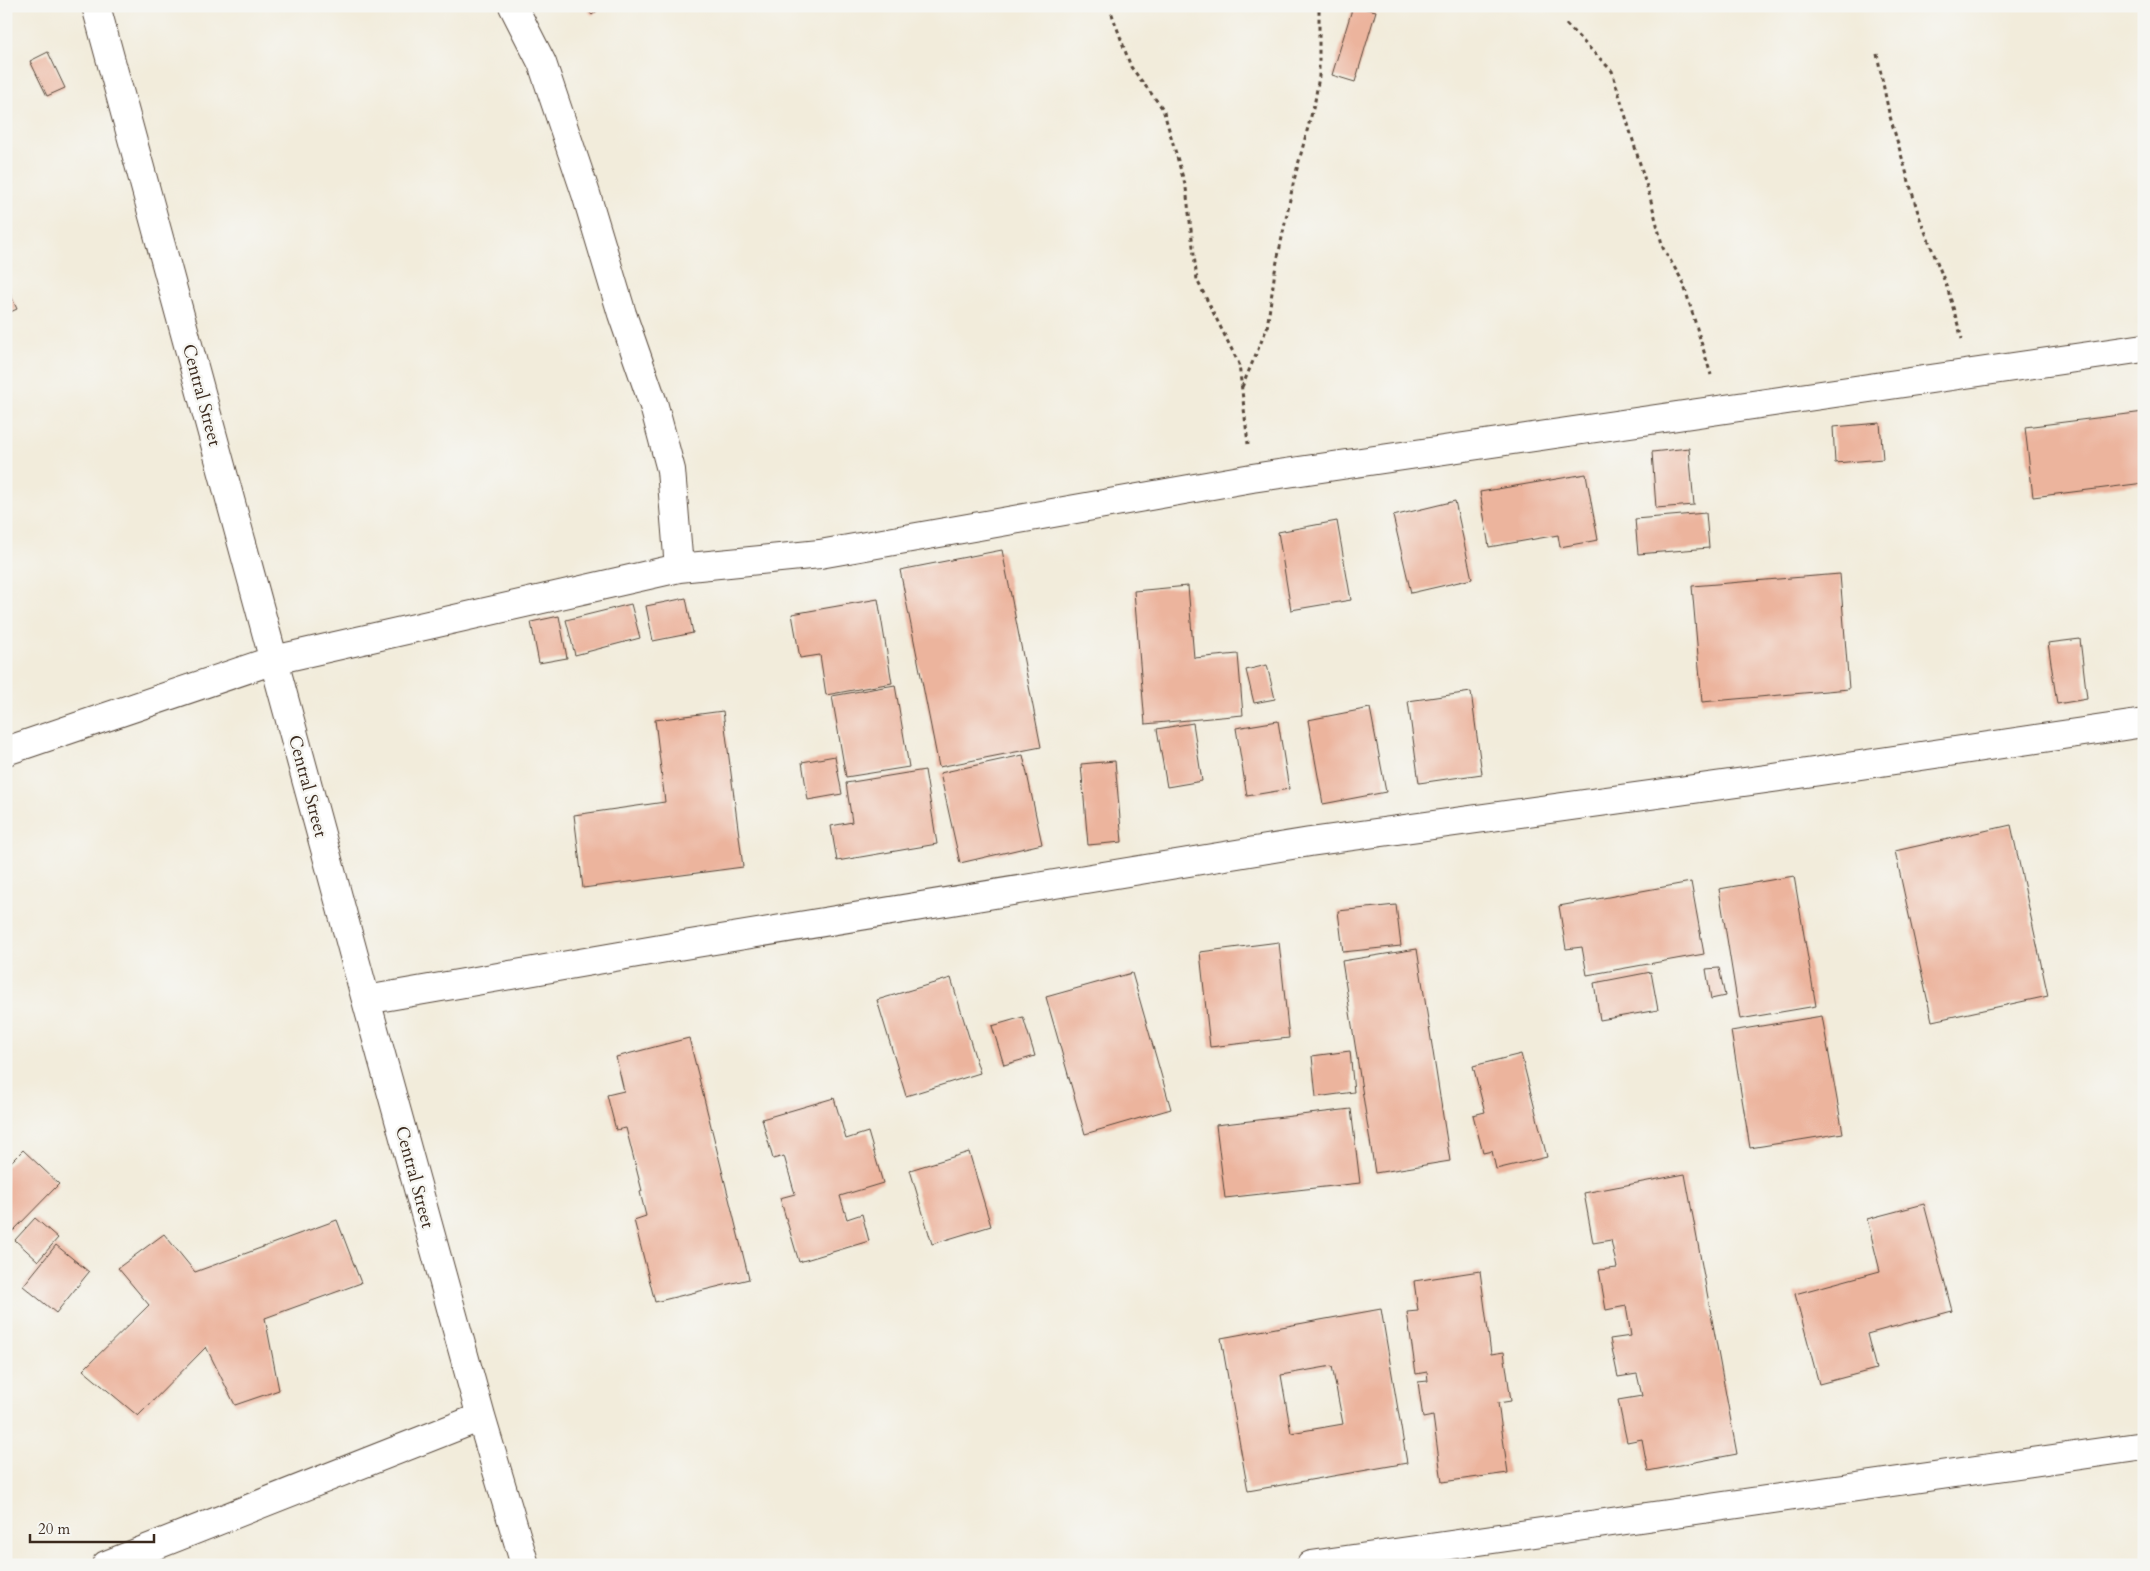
<svg xmlns="http://www.w3.org/2000/svg" width="2150" height="1571" font-family="Cardo,serif">
<style>
.building{fill:#ecb49d;fill-rule:evenodd}
.lines{fill:none;stroke-linecap:round;stroke-linejoin:round}
.minor-casing{stroke:#56473a;stroke-width:30}
.path{stroke:#56473a;stroke-width:3;stroke-dasharray:4 4;stroke-linecap:butt}
.minor{stroke:#fff;stroke-width:28}
.labels{text-anchor:middle;stroke-width:5;stroke-linejoin:round;paint-order:stroke}
.street-label{font-size:18px;fill:#3b2a1e;stroke:#f6f6f2}
</style>
<rect width="100%" height="100%" fill="#f6f6f2"/>
<filter id="ink" filterUnits="userSpaceOnUse"><feTurbulence type="fractalNoise" baseFrequency=".02" numOctaves="2"/><feDisplacementMap in="SourceGraphic" scale="10" xChannelSelector="R" yChannelSelector="G"/><feConvolveMatrix kernelMatrix="1 2 1 2 8 2 1 2 1" color-interpolation-filters="sRGB"/></filter>
<filter id="wash" filterUnits="userSpaceOnUse"><feTurbulence type="fractalNoise" baseFrequency=".0096" numOctaves="4" result="noise"/><feDisplacementMap in="SourceGraphic" scale="20" xChannelSelector="R" yChannelSelector="G"/><feGaussianBlur stdDeviation="1.12" result="paint"/><feColorMatrix in="noise" values="0 0 0 0 0 0 0 0 0 0 0 0 0 0 0 0 0 1.4 0 .05"/><feComposite in="paint" operator="in"/></filter>
<g filter="url(#wash)">
<rect width="100%" height="100%" fill="#f2ecdb"/>
<g id="blocks">
<path class="building" d="M584,6H603L592,15Z
M1353,6L1376,11L1355,82L1332,75Z
M48,52L65,88L47,96L30,61Z
M6,285L17,309L6,314Z
M2144,412V483L2033,497L2025,427Z
M1880,423L1883,459L1835,463L1833,427Z
M1689,448L1694,505L1656,508L1652,452Z
M1586,474L1598,540L1560,547L1558,535L1489,547L1480,492Z
M1455,501L1472,579L1411,593L1393,516Z
M1706,513L1709,548L1638,554L1635,519Z
M1337,521L1351,600L1291,610L1278,532Z
M1002,550L1041,747L939,767L900,570Z
M1840,574L1849,689L1702,702L1692,586Z
M1188,586L1194,658L1238,654L1243,715L1145,724L1134,591Z
M686,598L693,633L653,641L646,606Z
M878,599L892,683L826,695L820,655L800,658L792,614Z
M631,604L640,638L575,655L566,620Z
M559,616L567,658L539,663L531,622Z
M2080,639L2087,699L2057,704L2048,643Z
M1267,665L1275,699L1254,703L1246,670Z
M895,685L909,767L846,777L832,696Z
M1471,692L1482,774L1419,783L1408,701Z
M1370,708L1386,792L1323,804L1308,720Z
M723,711L743,867L583,888L574,815L665,802L655,720Z
M1278,721L1289,789L1247,796L1236,728Z
M1193,723L1202,781L1167,787L1157,729Z
M1023,755L1042,844L960,863L940,773Z
M835,756L842,794L808,800L802,762Z
M1115,761L1122,842L1088,845L1081,764Z
M925,770L937,844L837,861L831,826L852,822L846,783Z
M2011,825L2048,996L1932,1021L1895,851Z
M1794,876L1816,1006L1740,1019L1719,889Z
M1691,882L1704,954L1587,975L1582,947L1566,949L1559,906Z
M1396,905L1401,946L1343,952L1338,911Z
M1279,942L1289,1038L1210,1047L1200,952Z
M1417,949L1450,1161L1375,1173L1342,961Z
M1719,968L1725,996L1711,999L1706,969Z
M1651,972L1658,1010L1600,1020L1594,983Z
M1132,973L1171,1109L1085,1134L1046,997Z
M951,978L980,1073L906,1096L877,1000Z
M1822,1016L1843,1133L1750,1148L1731,1031Z
M1023,1017L1035,1056L1004,1065L992,1026Z
M689,1038L749,1279L655,1302L634,1220L646,1216L640,1192L642,1191L626,1128L616,1130L607,1095L624,1091L616,1057Z
M1350,1051L1354,1092L1316,1097L1312,1056Z
M1521,1054L1547,1157L1496,1169L1492,1151L1483,1153L1473,1115L1485,1112L1473,1066Z
M834,1098L846,1139L868,1132L883,1183L840,1196L847,1219L862,1214L869,1241L799,1262L780,1198L795,1194L784,1156L773,1159L762,1119Z
M1351,1109L1360,1183L1225,1198L1216,1125Z
M23,1150L59,1184L12,1232L6,1227V1167Z
M969,1152L991,1226L932,1244L910,1170Z
M1685,1174L1737,1454L1648,1471L1642,1439L1627,1442L1618,1400L1642,1396L1637,1374L1618,1377L1610,1339L1631,1336L1626,1306L1606,1310L1599,1270L1617,1268L1611,1240L1593,1243L1584,1193Z
M1924,1204L1952,1311L1867,1334L1876,1369L1819,1384L1795,1294L1880,1271L1867,1219Z
M35,1218L58,1238L38,1261L15,1240Z
M337,1220L361,1283L265,1318L279,1390L235,1405L206,1347L138,1416L83,1370L149,1305L118,1268L164,1234L195,1272Z
M56,1245L89,1272L56,1313L23,1286Z
M1480,1271L1491,1354L1504,1352L1511,1401L1498,1403L1508,1473L1442,1482L1433,1416L1423,1418L1418,1382L1428,1381L1427,1372L1416,1374L1407,1312L1418,1311L1414,1281Z
M1381,1309L1407,1463L1248,1491L1221,1338ZM1332,1366L1343,1424L1291,1433L1281,1375Z
M2011,1562L2012,1565H1982V1563Z"/>
</g>
</g>
<g filter="url(#ink)">
<use href="#blocks" fill-opacity="0" stroke="#56473a" stroke-width="1"/>
<g class="lines">
<g class="minor-casing">
<path id="minor" d="M96,6L366,1000L481,1417L525,1565
M513,6L542,63L586,194L622,314L654,406L671,470L679,568
M6,751L274,660L679,568L820,554L1252,478L2144,348
M366,1000L672,947L1310,842L1773,778L2144,723
M106,1565L481,1417
M1311,1565L2144,1446"/>
</g>
<path class="path" d="M1109,6L1131,67L1163,109L1186,188L1197,280L1239,364L1248,444
M1566,24L1612,71L1650,197L1663,248L1683,282L1711,375
M1877,54L1889,113L1919,216L1948,290L1962,339
M1242,387L1267,328L1275,271L1294,180L1315,101L1319,76V6"/>
<use href="#minor" class="minor"/>
</g>
</g>
<g class="labels">
<g class="street-label">
<text transform="translate(202 395) rotate(75)" y="6">Central Street</text>
<text transform="translate(308 786) rotate(75)" y="6">Central Street</text>
<text transform="translate(415 1177) rotate(75)" y="6">Central Street</text>
</g>
</g>
<rect width="2150" height="1571" fill="none" stroke="#f6f6f2" stroke-width="25"/>
<path d="M30 1534v8h124v-8" fill="none" stroke="#3b2a1e" stroke-width="2.5"/>
<text x="38" y="1534" font-size="15" fill="#3b2a1e" stroke="#f6f6f2" stroke-width="4" paint-order="stroke">20 m</text>
</svg>
